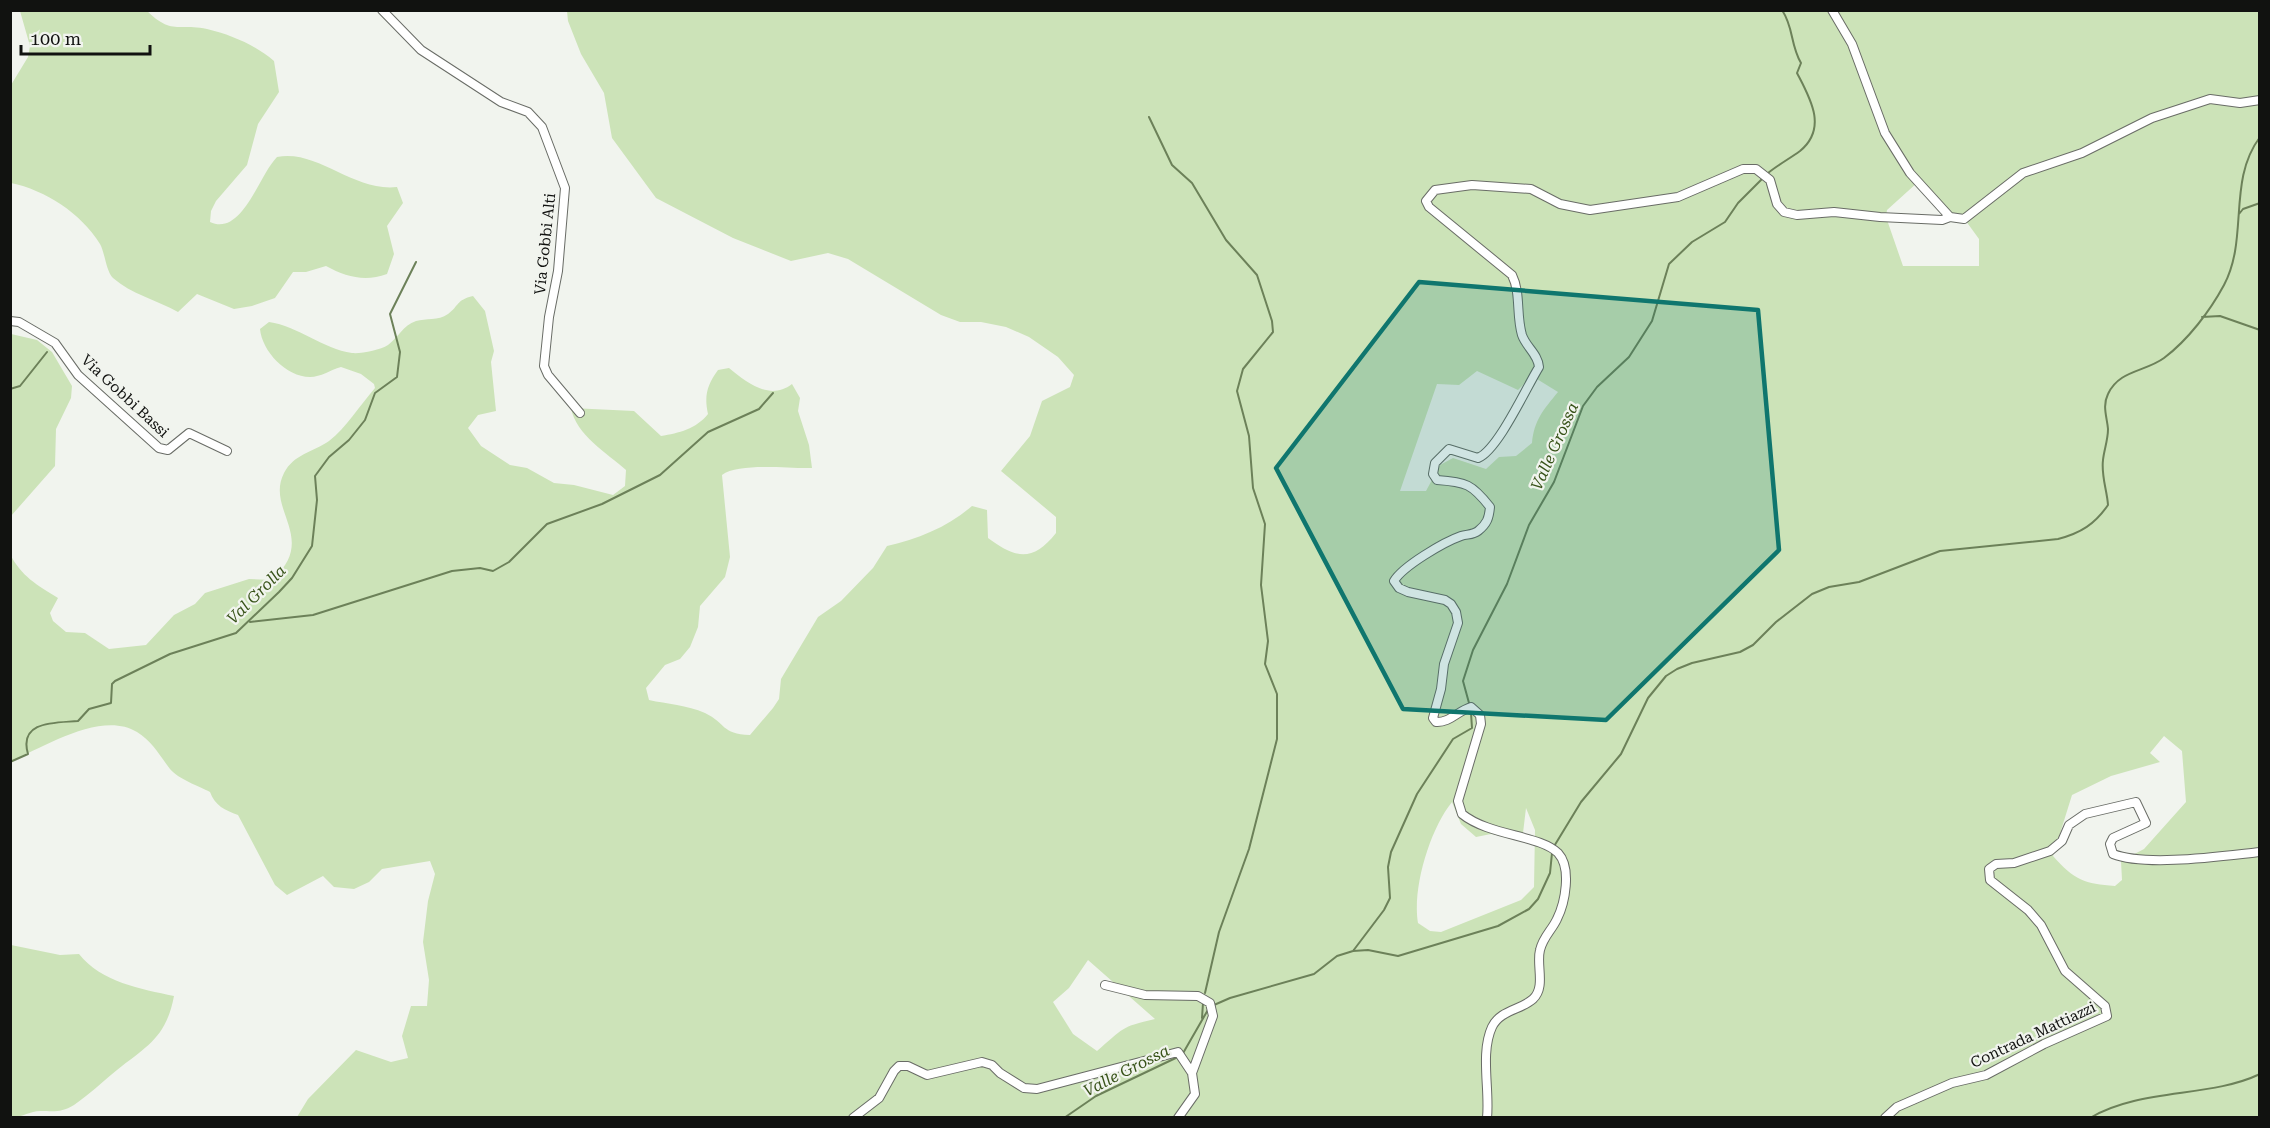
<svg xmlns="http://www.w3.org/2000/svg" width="2270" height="1128" font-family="'Roboto Serif',serif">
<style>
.green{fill:#cce3b8;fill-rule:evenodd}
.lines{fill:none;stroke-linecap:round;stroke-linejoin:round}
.stream{stroke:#6c8159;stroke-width:2}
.minor-casing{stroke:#696c66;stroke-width:10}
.minor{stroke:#fff;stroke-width:8}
.marked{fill:#0f766e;fill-opacity:0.2;stroke:#0f766e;stroke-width:4.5;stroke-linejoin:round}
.labels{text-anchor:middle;stroke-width:4.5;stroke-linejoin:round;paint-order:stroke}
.street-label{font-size:15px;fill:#111210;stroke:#f1f4ee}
.water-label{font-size:16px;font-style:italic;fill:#385319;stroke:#f1f4ee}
</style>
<rect width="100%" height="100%" fill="#f1f4ee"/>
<path class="green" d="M20,11H147C172,35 177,23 207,29C232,35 255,45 274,61L279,92L258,124L247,165L216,201L211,211L210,222C242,237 259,175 277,157C318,149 353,192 397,187L403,203L387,226L394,254L387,274C365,282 346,277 326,266L306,272H293L275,298L252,306L234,309L197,294L178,312C157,300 131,294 113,278C106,271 105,253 100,244C81,213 45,190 11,183V85L28,57L30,46Z
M567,11H2259V1117H297L308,1099L356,1050L391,1062L408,1058L402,1036L411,1006H427L429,980L423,942L428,901L435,874L430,861L382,869L369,882L354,889L334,887L323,876L287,895L275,885L238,815C225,810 215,806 210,792C199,786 178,779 170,769C160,756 152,741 137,732C102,710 44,747 11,761L10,554C21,576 37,585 58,598L50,613L53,621L66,632L85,633L109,649L146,645L174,615L195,604L205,593L249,579L272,580C319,538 265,510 284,473C294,454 313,452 329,441C346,428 360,405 375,388L374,384L361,374L341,367C330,370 321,377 310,377C286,377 262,351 260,329L269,322C298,326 323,349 352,353C361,354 380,350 388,345C398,338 403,325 416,321C426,318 438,321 448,314C459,306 456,300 473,296L485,311L494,351L491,362L496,411L478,415L468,428L481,446L510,465L527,468L554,483L574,485L613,495L625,486L626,470C607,453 576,435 571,408L634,411L661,436C679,433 696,429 708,414C704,396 707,385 718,370L729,368C747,383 770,401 792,384L800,398L798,411L809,445L812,468C790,469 739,462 722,475L730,557L725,577L700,606L698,627L690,647L680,659L665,665L646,688L649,700C667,704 687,705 705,713C726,723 721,734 750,735L773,708L779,699L781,679L818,617L841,601L873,568L887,546C918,539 948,527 972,506L987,510L988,538C1016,559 1033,562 1056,533V517L1001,471L1030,436L1042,401L1070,387L1074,375L1058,357L1029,337L1006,327L981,322H960L941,315L848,259L828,253L791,261L733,238L656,198L612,138L604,93L581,54L568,21ZM1918,182L1955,217H1963L1979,239V266H1903L1886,217L1887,210ZM1477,371L1518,390L1532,376L1558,392C1544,409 1534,420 1532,443L1516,456L1499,457L1486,469L1453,458L1440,465L1426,491H1400L1437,384L1459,385ZM2164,736L2182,751L2186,802L2144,849L2121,861L2122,880L2115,886C2085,884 2074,880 2053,856L2072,795L2111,776L2160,762L2150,753ZM1452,802L1461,824L1476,837L1491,834L1517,839L1523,833L1526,808L1535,830L1534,887L1521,900L1441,932L1430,931L1418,923C1412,888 1430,829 1452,802ZM1088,960L1155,1019C1120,1027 1124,1028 1097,1051L1073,1034L1053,1002L1069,988Z
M11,334L37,340L52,352L72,386L71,398L56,429L55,466L11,516Z
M11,945L60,955L79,954C101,982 141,989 174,996C166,1038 147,1046 117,1070C102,1082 90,1094 74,1105C61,1113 54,1111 40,1111C30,1111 21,1118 11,1117Z"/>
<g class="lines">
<path class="stream" d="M1149,117L1172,165L1192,183L1226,240L1257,275L1272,321L1273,332L1243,369L1237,391L1249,436L1253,488L1265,524L1261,585L1268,641L1265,664L1277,694V739L1249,849L1219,932L1205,993
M1768,173C1778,165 1789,159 1800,151C1828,128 1810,98 1797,73L1801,63C1790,44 1794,28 1782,10
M2239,214L2243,209L2260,203
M2202,317L2220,316L2260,330
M10,389L20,386L47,352
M250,622L313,615L452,571L480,568L493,571L509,562L547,524L602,504L660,475L708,432L759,409L773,393
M1469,703L1463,681L1473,650L1507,584L1529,525L1554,482L1583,406L1597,387L1629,357L1652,321L1669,264L1692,242L1725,222L1738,203L1764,177
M10,762L28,754C18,720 57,723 78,721L89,709L111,703L112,684L115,681L170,654L236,633L279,592L292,578L312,546L317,500L315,476L329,457L349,440L365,420L375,393L397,377L400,352L390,314L416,262
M1553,848L1581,802L1621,754L1648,698L1666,676L1677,669L1692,663L1740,652L1753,645L1776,622L1812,594L1829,587L1859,582L1940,551L2058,539C2081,533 2095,524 2108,505C2107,490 2101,476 2103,460C2104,450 2108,440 2108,429C2107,417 2102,406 2108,394C2119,370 2145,372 2164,358C2188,340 2210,311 2224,285C2249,238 2227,181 2260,137
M1353,951L1368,950L1398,956L1498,926L1529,909L1538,899L1550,873L1552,853
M1214,1005L1230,998L1314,974L1337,956L1353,951L1384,910L1390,898L1388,867L1391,852L1417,794L1453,739L1472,728L1471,713
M1202,1018L1203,1003
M1064,1118L1096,1096L1182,1055L1209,1008
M2090,1118C2140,1088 2210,1098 2260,1074"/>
<g class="minor-casing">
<path id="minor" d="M382,10L421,50L501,102L528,112L542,127L565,188L558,271L549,317L544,366L548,375L580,413
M1950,217L1964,219L2023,173L2082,153L2152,118L2210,99L2240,103L2260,100
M10,321L19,322L55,343L78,375L159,448L168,450L189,433L227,451
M1105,985L1145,995L1198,996L1210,1003L1213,1016L1192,1073L1195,1094L1178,1118
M853,1118L879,1098L894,1071L899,1066H908L927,1075L982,1062L992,1065L1000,1073L1024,1088L1037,1089L1178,1052L1192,1073
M1487,1118C1490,1090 1480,1053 1492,1027C1500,1010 1521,1010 1533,999C1546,987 1536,965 1540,950C1543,937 1552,930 1557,919C1565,903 1572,868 1558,853C1540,835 1489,836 1462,814L1458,801L1481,724L1480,715L1471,707C1458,711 1449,723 1436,722L1433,718L1441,689L1444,664L1458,623L1456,612L1451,604L1445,600L1408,592L1399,588L1394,581C1403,566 1444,542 1461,536C1467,534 1473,535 1478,531C1487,524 1489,518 1490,507C1472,484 1466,482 1437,480L1433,474L1435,463L1449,449L1478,458C1498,450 1526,388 1539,367C1538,354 1526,347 1522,335C1516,315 1521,293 1512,275L1429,207L1426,201L1435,190L1472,185L1531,189L1560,204L1590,210L1678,197L1743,169H1756L1770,180L1777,204L1784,212L1797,215L1834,212L1880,217L1942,220L1950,217L1910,173L1885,133L1852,44L1832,10
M1885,1118L1897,1107L1952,1083L1986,1075L2044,1044L2107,1016L2105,1006L2065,971L2041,925L2028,910L1990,880L1989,869L1996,864L2014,863L2050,851L2062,841L2069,825L2085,814L2136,802L2146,823L2113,838L2110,844L2113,854C2146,867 2222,856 2260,852"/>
</g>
<use href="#minor" class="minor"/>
</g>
<path class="marked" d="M1419,282L1758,310L1779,550L1606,720L1403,709L1276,468Z"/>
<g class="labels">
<g class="street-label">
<text transform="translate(545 244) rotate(-84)" y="5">Via Gobbi Alti</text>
<text transform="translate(125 396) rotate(43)" y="5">Via Gobbi Bassi</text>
<text transform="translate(2033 1035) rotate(-25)" y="5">Contrada Mattiazzi</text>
</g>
<g class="water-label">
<text transform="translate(1554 446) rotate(-66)" y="6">Valle Grossa</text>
<text transform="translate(256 594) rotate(-45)" y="6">Val Grolla</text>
<text transform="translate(1126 1070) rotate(-27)" y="6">Valle Grossa</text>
</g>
</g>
<rect width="2270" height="1128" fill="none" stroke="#111210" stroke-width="24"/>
<path d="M21 45v9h129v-9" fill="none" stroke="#111210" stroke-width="3"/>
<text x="30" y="45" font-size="18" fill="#111210" stroke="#f1f4ee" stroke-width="4.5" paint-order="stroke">100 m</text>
</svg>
